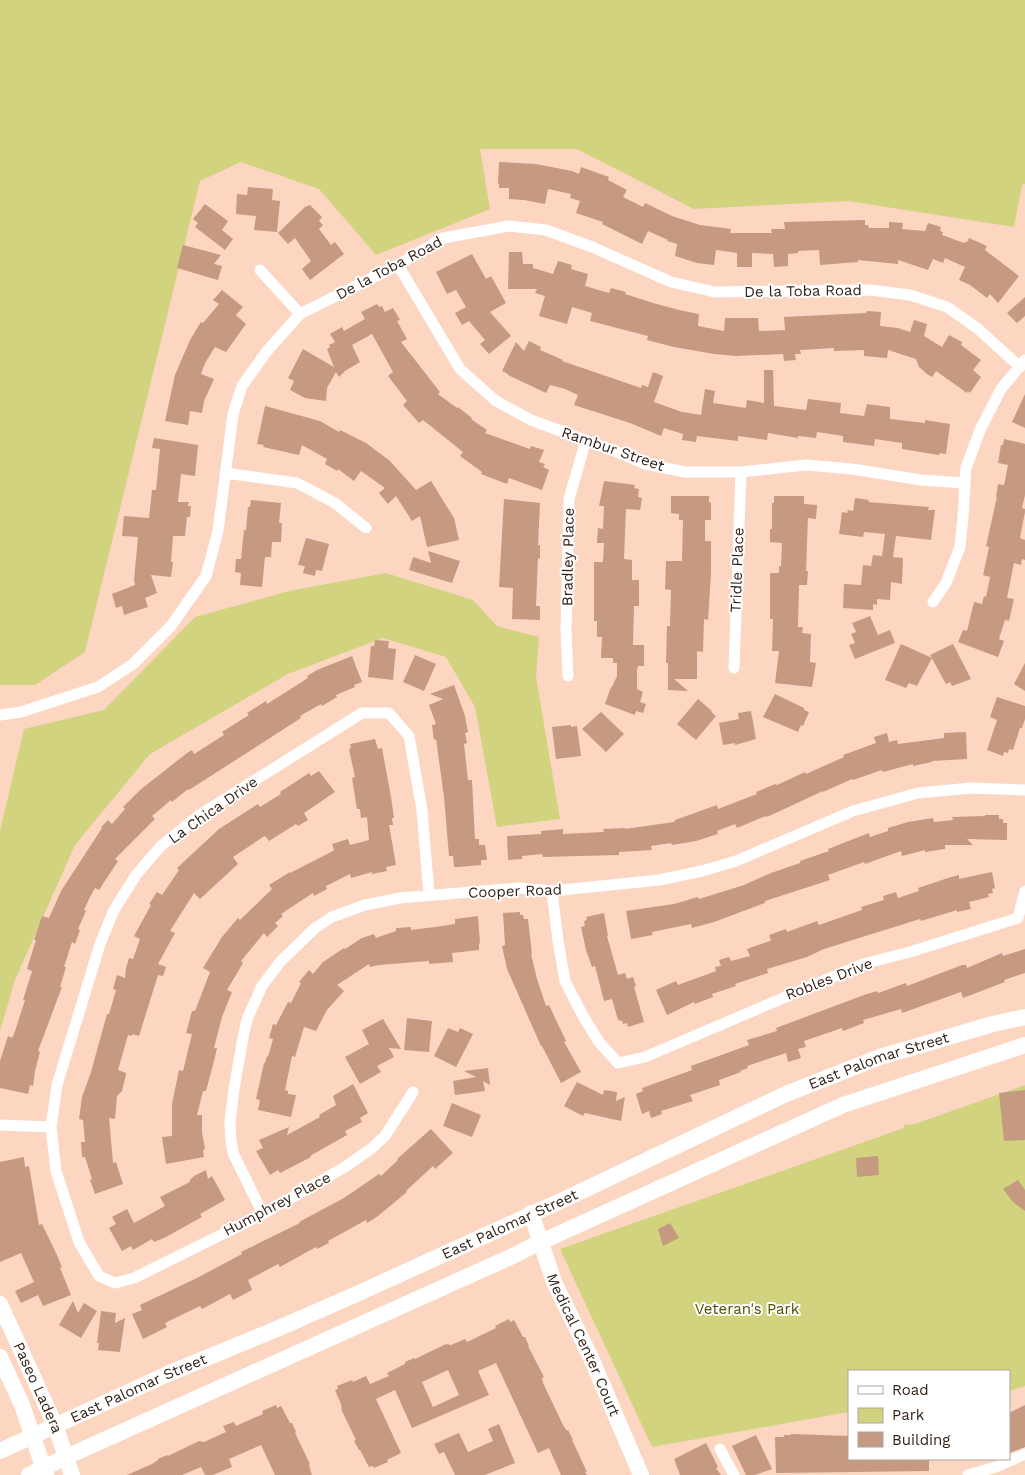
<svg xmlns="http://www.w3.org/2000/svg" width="1025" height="1475" font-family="'Work Sans',sans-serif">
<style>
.green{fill:#d1d37f}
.building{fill:#c69981;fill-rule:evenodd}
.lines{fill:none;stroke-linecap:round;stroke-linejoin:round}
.street{stroke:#fff;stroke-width:11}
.secondary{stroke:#fff;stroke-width:16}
.labels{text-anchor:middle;stroke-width:4;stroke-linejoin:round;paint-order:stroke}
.street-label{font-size:15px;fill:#2f1e14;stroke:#fff}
.park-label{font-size:15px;fill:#4f4f00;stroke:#fff}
</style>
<rect width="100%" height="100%" fill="#fdd6c2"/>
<path class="green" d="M0,0H1025V184L1022,185L1014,227L848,201L694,209L577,149H480L490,209L376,255L319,189L241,162L200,181L85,652L35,685H0Z
M386,573L473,600L497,626L539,637L536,677L560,819L497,827L475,707L446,657L383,638L288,674L150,754L75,845L15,980L0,1031V831L24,729L104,710L195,617L289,591Z
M1025,1085V1386L1009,1391V1371H849V1412L652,1447L560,1249L904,1128V1125L915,1124Z"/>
<path class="building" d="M499,162L536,164L572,171L579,174L581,167L609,177L608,180L627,190L623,197L643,207L645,203L672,216L700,225L731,229L730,233H772L771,229H785L784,222L825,221L865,220V225H868L869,228H889V222L903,223L902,229L925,231L928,223L941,227L940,231L943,232L942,235L964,243L965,242H967L969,238L987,246L985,250L1019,276L998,303L990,294L987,298L970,285L959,280L965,267L945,258L943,263L933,259L928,270L898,260V264L858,260V262L820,265L819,250L798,251V253L788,254V266L774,267L773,254L752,253V267H737V253L716,250L714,265L697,263L675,256L677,244L667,241L668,240L648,231L642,244L602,224L603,222L576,213L580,201L570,198L571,194L548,189L545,204L524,200L509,199V188H499V184H498Z
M248,187L273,189L272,200L280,201L277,232L254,230L256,216L236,214L237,194L247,195Z
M205,204L228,221L222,230L233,239L225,250L195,227L198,223L193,219Z
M310,205L322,217L319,221L323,225L319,229L331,245L335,242L344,254L310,280L302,269L311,261L295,238L288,244L278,233L305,207Z
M183,245L221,255L214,264L222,266L218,280L177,268Z
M509,252H522L523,264H533V268L553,274L558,261L572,265L571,269L588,274L585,286L609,293L611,288L626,292L625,294L653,303L679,310L699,314L698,326L724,331L725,318H758L759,331L785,330L784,317L866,313L867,311L881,312L880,326L898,328L910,332L914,320L927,324L924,336L942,347L949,335L962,342L961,345L981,360L973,370L981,377L970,393L968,391L967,393L936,371L932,377L927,374L919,367L916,359L888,350L887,358L864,356V350L834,351V348L800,350L801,354H795L796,360L784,361L783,354L736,356L714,354L674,347L647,340L648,336L590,321L592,313L572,307L567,324L539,316L545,296L535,293L537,289H508Z
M472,254L486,279L491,276L506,303L490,312L511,336L489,354L480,344L485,340L469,321L462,325L455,313L466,307L456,290L447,294L436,272Z
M222,290L243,307L236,315L246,324L226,352L215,347L205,363L201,374L214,379L204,401L202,413L190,411L188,425L165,421L175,375L190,340L201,322L203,323L219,304L213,300Z
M1025,297V316L1017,323L1007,313Z
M377,304L379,307L382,306L385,312L393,308L400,320L397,321L407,339L401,342L440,392L438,394L457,408L458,407L472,418L471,419L487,430L485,433L530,449L531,446L544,450L539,462L545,464L543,467L549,470L542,490L509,478L507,484L481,474L482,472L460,456L463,452L423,420L419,423L403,405L407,401L388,376L393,372L372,334L352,345L360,362L345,371L339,377L336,372L327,388L326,401L305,398L290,390L294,381L288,378L303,349L334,367L327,349L330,347L329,345L335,342L330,334L342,327L344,331L365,319L361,312Z
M529,341L541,347L540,350L563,360L562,361L641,388L642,385L648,387L653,372L663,376L654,402L682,412L701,415L705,389L715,391L713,403L746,408L747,400L764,403V370H773L774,406L806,410L808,399L841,403L840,413L864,416L867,404L890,407V419L925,423V420L950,424L946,454L940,453L939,455L902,449V443L875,439L874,446L843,442V436L817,432L816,438L798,436V438L768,433L767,440L738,436V441L697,436L696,442L682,440L683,434L664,428L661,436L630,423L574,405L578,395L565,389L550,385L546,393L508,375V374L502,371L516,342L524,351Z
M1025,394V428L1012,422Z
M265,406L320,421L339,432L340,430L366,443L390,461L416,490L431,481L454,518L459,540L427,547L420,516L412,521L396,496L388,504L379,493L385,488L361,471L354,481L338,469L337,471L325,464L327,459L302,445L299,455L263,447L264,445L257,444Z
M154,438L198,445L195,476L181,474L178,502H189L188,506H191L190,517H187L185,536H173L171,562H173L171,577L151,575L157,593L145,598L148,607L124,615L122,606L116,608L112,594L135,585L134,580L138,537L122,536L124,516L149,518L152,490H156L160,449L152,448Z
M1004,439L1025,444V495L1022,508L1025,509V512L1020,538L1025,540V560L1022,559L1021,565L1014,563L1007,598L1014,599L1009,621L1005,620L999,639L1004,641L998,657L958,642L963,630L967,631L974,602L982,604L984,596L986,597L990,577L983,575L989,547L986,546L997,497H996L998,484L1004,485L1008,465L998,463L1001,445H1003Z
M604,481L635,485L634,488L639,489L638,497L642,498L640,510L626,509L624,559L632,560V580H639V606H634L633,645H644V666H638L637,670V689L643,692L640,702L646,704L643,713L636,711L635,715L605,704L611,687H612L617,676V663H613V658H601L602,637H597V621H594V562H603L604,543H597L598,528L603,529L604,506H599Z
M671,496H709V502L711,503V520H705V541H711V573L708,620L704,619L703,652L697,651V679H674L688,691L668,690V663H666L667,626H670L671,590L665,589L666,561H682L683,520H679V514L671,513Z
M774,496H804V504L817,505L816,519L808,518L806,571H808L807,585H799L798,627H803L802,633L811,634L810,662L816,663L812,687L775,683L779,651H772L773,619H770V573H779V566H781L782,543L770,542V529H772V503H774Z
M855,498L869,500L868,502L929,507L928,510H935L931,540L896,536L893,557L903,558L902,584L891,582L890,600L877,599V605L873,604V610L843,608L844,584L861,585L863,565L871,566L873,555L882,556L885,534L864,532L863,537L839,534L842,512L847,513L848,510L853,511Z
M504,499L540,503L538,545H540V559L538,558L536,606H540V620L512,619L513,588L499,587Z
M251,500L281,503L279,523H282L281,542H272L271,557H265L262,587L240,585L241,573L235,572L236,559H241L244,530H246L248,507H250Z
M306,538L329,544L322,571L316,570L315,576L303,573L305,566L298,565Z
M428,551L460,561L452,583L409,570L413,557L431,563Z
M870,616L878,635L890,630L895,643L855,659L849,645L855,643L851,634L856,632L852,623Z
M375,640L389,641L388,648L396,649L393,680L368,677L371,646H374Z
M901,644L932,658L917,686L909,683L906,688L885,680Z
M953,644L971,679L952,686L950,682L946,684L930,655Z
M415,655L436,664L424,691L403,682Z
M352,656L362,682L354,685L355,687L336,695L337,697L322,706L321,704L300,716L301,718L189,790L188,789L172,802L171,800L152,816L155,819L115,859L118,861L99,890L95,888L90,897L84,910L86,911L78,929L80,930L75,944L72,942L64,967H66L60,987H62L38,1051L40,1052L35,1071L33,1086L30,1085L28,1094L0,1088V1061L8,1036L12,1038L14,1034L25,1000H23L32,971L27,969L36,940H34L42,916L49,918L61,891L102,828L101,827L108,820L112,824L125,809L123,807L140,790L187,753L192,750L194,754L224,735L222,732L249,715L247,713L266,701L267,704L308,678L307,676L317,670Z
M1025,663V691L1014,684Z
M454,685L465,716L468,732L465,733L467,743L464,744L468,780H472L475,839H479V845H485L487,860H481V865L459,867H454L453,856H449L444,797L436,739L434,740L432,725L436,724L429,705L443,699L430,694Z
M775,694L804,708V710L809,712L803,726L801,725L798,732L763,717Z
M997,697L1025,706V719L1022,728H1020L1013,750L1009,749L1008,753L1004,752L1003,756L987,750L997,720L990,717Z
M698,699L712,711L711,712L716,716L696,740L677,724Z
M751,711L756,739L735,745V743L723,745L719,723L739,719L738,713Z
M601,712L624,734L606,752L582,729Z
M571,725V727L577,726L581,756L556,759L552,727Z
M966,732L967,759L932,761V762L913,766V764L883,772L882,770L853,780L852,779L823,792V791L767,817L766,816L737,828L735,824L717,831L718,834L696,841L672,845L671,843L651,846L652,850L619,852V855L543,857L542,854L522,856V859L508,860L507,836L541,834V831L563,829V834L604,832L603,829L625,828V829L674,822L675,820L717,805L718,809L757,794L756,792L775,784L777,785L805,772L806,774L844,757L843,755L876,743L874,737L887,733L889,742L897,740L898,744L944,738V733Z
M375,739L378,749L382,748L391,797L394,818H392L393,825H389L396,865L386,867L387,871L372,874V872L351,878L350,874L326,886L327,889L314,896L313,893L281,914L283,916L275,923L278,926L267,937L264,933L241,961L243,963L227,990L232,992L222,1017L214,1048H217L214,1061L206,1091H203L197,1115H202V1132L205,1149L203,1150L204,1157L166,1164L162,1137L172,1136V1104L179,1070L183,1071L192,1034L186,1033L192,1011H195L210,972L203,968L222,937L238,918L240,920L272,889L269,885L290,872V873L333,851L334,850L332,844L348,839L350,845L369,840L367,817L361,818L360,809H357L352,778L355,777L349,749L351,748L350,744Z
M319,771L335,792L304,813L308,820L298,826L296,824L269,841L265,836L263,837L233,857L238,864L200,899L194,893L170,931L175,933L158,964L166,967L163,976L158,975L139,1036L132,1034V1036L128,1035L118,1070L126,1073L125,1079L122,1091L117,1096L115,1119L109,1118L113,1163L116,1162L123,1184L95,1194L90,1180L92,1179L85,1157H82L81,1142H85L83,1120L79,1119L82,1097L91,1072L107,1014H109L116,990L113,989L117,975L125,978L126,968L129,958L133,959L140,939L134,936L151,905L149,904L157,892L162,895L179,870L177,868L219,829L258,804L260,807L281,794L280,792L309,773L311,776Z
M985,815H999V819H1003V823H1007V840L967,839L973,845H945V849L925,852V850L902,856L901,851L865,864L864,862L828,875L830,880L765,901V903L714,922L692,928L691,924L652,932L653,935L631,939L626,911L674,904L698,897L699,899L744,885L771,873L800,863V861L829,851L828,849L869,833L870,837L888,831V828L908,822L933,818L934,822L953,820L952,817L985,816Z
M992,872L995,888L992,889L993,893L988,894L989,897L969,902L971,909L957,912V910L921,921L920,919L824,949L807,957L767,969L768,973L735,984L736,986L712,994L713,997L695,1004L694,1002L667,1015L656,990L676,981L678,985L716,971L715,967L721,966L719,960L729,957L731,961L750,956L747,949L770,941L771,940L769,935L786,929L787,932L817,921L819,925L862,910L861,907L884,900L883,896L896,892L898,898L919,891L918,888L948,878L959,875V879Z
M520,912V915H523L524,919H528L532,954H531L537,979L546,1006L549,1005L566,1041L564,1042L581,1072L561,1083L542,1046H541L507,969L502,946L505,945L503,913Z
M604,913L608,936H607L618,975L625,973L627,979L633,977L636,986L634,987L644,1022L628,1027L627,1023L623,1024L622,1021L618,1020L612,999L604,1001L595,966L592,967L586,950L581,927L585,926L584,921L587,920L586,917Z
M478,916L480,943L479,944V950L452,953L453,962L429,964V961L379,965L370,967L369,964L337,985L344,991L327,1010L316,1031L304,1027L295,1057L292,1056L285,1090L288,1091V1094L296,1095L291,1117L258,1110L260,1100L256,1099L264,1063H265L267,1056L268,1057L273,1039L269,1038L273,1024L276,1025L288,1002L291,1003L301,983L299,982L309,970L313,974L323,962L344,948L345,949L362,938L374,934L376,938L396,931V928L411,927V930L435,927L455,924V919Z
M1025,949V973L1004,980L1005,982L963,998L961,992L902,1013L901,1009L863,1020L864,1023L843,1031L842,1028L804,1041L806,1047L798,1049L801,1058L788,1062L786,1053L747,1066L748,1068L740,1071L741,1072L719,1080L720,1085L690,1095L693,1101L661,1111L662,1114L651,1118L649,1111L642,1114L636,1094L643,1091L642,1088L692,1070L691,1066L749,1045L747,1040L777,1031L776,1028L864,995L877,991L878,993L906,983L907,986L962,965H966L967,968L1002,953L1003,956Z
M407,1018L432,1021L429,1052L404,1050Z
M383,1019L401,1049L389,1048L394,1057L377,1066L381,1072L360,1084L345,1057L369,1044L362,1030Z
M448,1028L458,1032L460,1028L473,1034L456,1067L434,1056Z
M488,1068L490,1085L483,1081L485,1091L455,1095L453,1081L476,1077L464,1071Z
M577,1082L603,1095L604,1090L617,1092L616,1101L625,1097L621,1121L585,1113L583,1116L564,1106Z
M353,1084L368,1113L360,1118L362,1122L345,1131L347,1135L310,1156L311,1157L280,1173L278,1170L270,1175L256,1151L263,1148L259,1140L289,1127L287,1135L320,1117L319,1115L336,1105L333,1096Z
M1025,1090V1140L1004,1141L999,1093Z
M452,1103L481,1115L472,1137L443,1126Z
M431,1129L453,1153L435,1169L433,1166L406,1191L407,1192L378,1216L367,1223L366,1220L328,1241L329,1243L317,1249L316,1247L280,1267L278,1264L248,1280L252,1290L233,1300L230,1294L202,1309L200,1306L165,1323L167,1327L143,1339L132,1314L142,1310L140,1305L197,1278L242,1254L241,1252L300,1223L299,1222L344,1198L379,1174L381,1176L398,1160L397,1159Z
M878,1156L879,1175L857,1177L856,1158Z
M24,1157L25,1167L29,1166L39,1225L42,1224L56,1253L62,1267L60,1268L71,1295L43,1306L38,1295L21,1303L15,1291L34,1282L21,1253L0,1262V1162Z
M206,1170L208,1179L212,1176L225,1200L200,1214L202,1217L164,1238L154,1242L152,1239L133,1250L131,1246L122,1251L109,1228L116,1224L112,1217L127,1209L134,1223L165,1206L160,1197L190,1182L189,1181L194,1176Z
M1018,1180L1025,1190V1211L1013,1202L1003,1189Z
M670,1223L679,1238L663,1246L658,1229Z
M73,1301L78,1313L84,1303L97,1311L81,1338L59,1325Z
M101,1311L116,1313L115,1323L125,1318L120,1352L98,1350L99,1343H97Z
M509,1319L510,1322L514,1320L523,1337H525L529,1346H528L544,1377L542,1378L543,1383L563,1425L567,1431L568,1430L573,1440H572L587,1472H585L587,1475H561L549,1448L538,1453L496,1363L478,1371L489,1395L412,1428L395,1390L376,1399L401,1453L387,1460L388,1462L374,1468L373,1466L369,1467L360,1450H359L354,1441L356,1440L341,1409H342L341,1404L335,1390L338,1389L337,1386L352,1380L353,1382L366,1376L370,1384L389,1376L387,1373L405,1364V1362L414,1358L415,1359L446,1344L451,1345L465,1339L467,1342L496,1328L495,1326ZM448,1370L459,1395L433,1407L422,1382Z
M276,1405L277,1408L281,1406L290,1423H292L296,1432L295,1433L310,1464H309L310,1469L312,1475H275L261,1445L229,1459L232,1467L213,1475H205L201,1467L182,1475H127L152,1464L158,1460V1459L167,1455L168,1456L199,1441L204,1442L226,1432L223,1426L234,1422L236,1426L263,1414L262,1411Z
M1025,1405V1447L1009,1453V1413Z
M499,1424L515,1463L485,1475H455L444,1452L439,1454L434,1444L459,1433L468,1452L493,1441L488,1429Z
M791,1434L849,1436V1459H929V1471L776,1473L775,1437H784V1435H791Z
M756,1435L772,1469L755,1475H746L732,1446Z
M706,1443L718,1467L716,1468L721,1475H680L674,1459Z"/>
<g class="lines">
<path class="street" d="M398,265L460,369L496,401L531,420L617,452L645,464L685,472H741L806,465L852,469L921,480L964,483
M260,270L300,314
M225,473L297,483L335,503L366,528
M933,602L946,583L960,547L963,517L966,468L980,430L1001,389L1025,360
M734,668L741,472
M568,676L566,630L569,499L586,440
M0,715L21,712L98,687L133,664L171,626L206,576L218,531L233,414L242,386L267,351L300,314L398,265L443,238L509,226L546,230L592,247L671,282L715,292L870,290L910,295L947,307L977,328L1020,367
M552,891L558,941L565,981L583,1016L599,1042L618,1063L645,1057L863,964L910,952L1018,918L1025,891
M413,1092L385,1136L372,1148L345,1167L263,1214L134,1278L115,1283L99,1276L79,1242L56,1171L51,1127L57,1085L100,944L114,910L136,875L160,847L198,816L362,713H389L409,736L422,810L429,895
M0,1125L51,1127
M263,1214L233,1153L231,1140L230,1122L234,1089L244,1032L248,1017L262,986L280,962L315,928L332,917L365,905L400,898L520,888L552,891L659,880L702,871L736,861L853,811L918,793L971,788L1025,790
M720,1449L734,1475
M968,1475L996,1467L1025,1454"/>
<g class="secondary">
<path id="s1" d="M531,1213L554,1282L591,1358L641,1475"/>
<path id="s2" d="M0,1304L55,1425L72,1475"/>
<path d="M0,1357L22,1405L46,1475"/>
<path id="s3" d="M0,1451L170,1373L279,1328L359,1293L563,1200L786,1094L880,1057L993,1024L1025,1017"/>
<path d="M29,1475L66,1457L515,1255L534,1245L843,1105L1025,1045"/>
</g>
</g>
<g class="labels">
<g class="street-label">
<text transform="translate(389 268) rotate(-28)" y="5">De la Toba Road</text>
<text transform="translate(803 291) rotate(-1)" y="5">De la Toba Road</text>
<text transform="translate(613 449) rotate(19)" y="5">Rambur Street</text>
<text transform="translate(568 557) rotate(-89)" y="5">Bradley Place</text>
<text transform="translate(737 570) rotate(-88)" y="5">Tridle Place</text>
<text transform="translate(213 810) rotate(-35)" y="5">La Chica Drive</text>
<text transform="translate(515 891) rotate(-2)" y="5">Cooper Road</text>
<text transform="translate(829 979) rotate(-21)" y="5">Robles Drive</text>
<text dy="5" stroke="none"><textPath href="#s3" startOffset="962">East Palomar Street</textPath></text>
<text transform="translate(277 1204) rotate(-28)" y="5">Humphrey Place</text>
<text dy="5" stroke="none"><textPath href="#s3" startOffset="558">East Palomar Street</textPath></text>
<text dy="5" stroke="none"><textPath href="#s1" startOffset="142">Medical Center Court</textPath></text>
<text dy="5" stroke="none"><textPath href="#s3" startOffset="152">East Palomar Street</textPath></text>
<text dy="5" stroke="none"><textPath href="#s2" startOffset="92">Paseo Ladera</textPath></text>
</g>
<g class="park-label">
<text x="747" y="1314">Veteran's Park</text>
</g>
</g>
<rect x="848" y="1370" width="162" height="90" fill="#ffffff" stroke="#aca5a1"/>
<rect x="858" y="1386" width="25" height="8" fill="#ffffff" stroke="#aca5a1"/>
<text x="892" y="1395" font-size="15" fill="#2f1e14">Road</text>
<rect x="858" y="1408" width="25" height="15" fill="#d1d37f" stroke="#aca5a1"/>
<text x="892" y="1420" font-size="15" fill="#2f1e14">Park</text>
<rect x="858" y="1432" width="25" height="15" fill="#c69981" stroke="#aca5a1"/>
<text x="892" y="1445" font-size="15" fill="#2f1e14">Building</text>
</svg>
